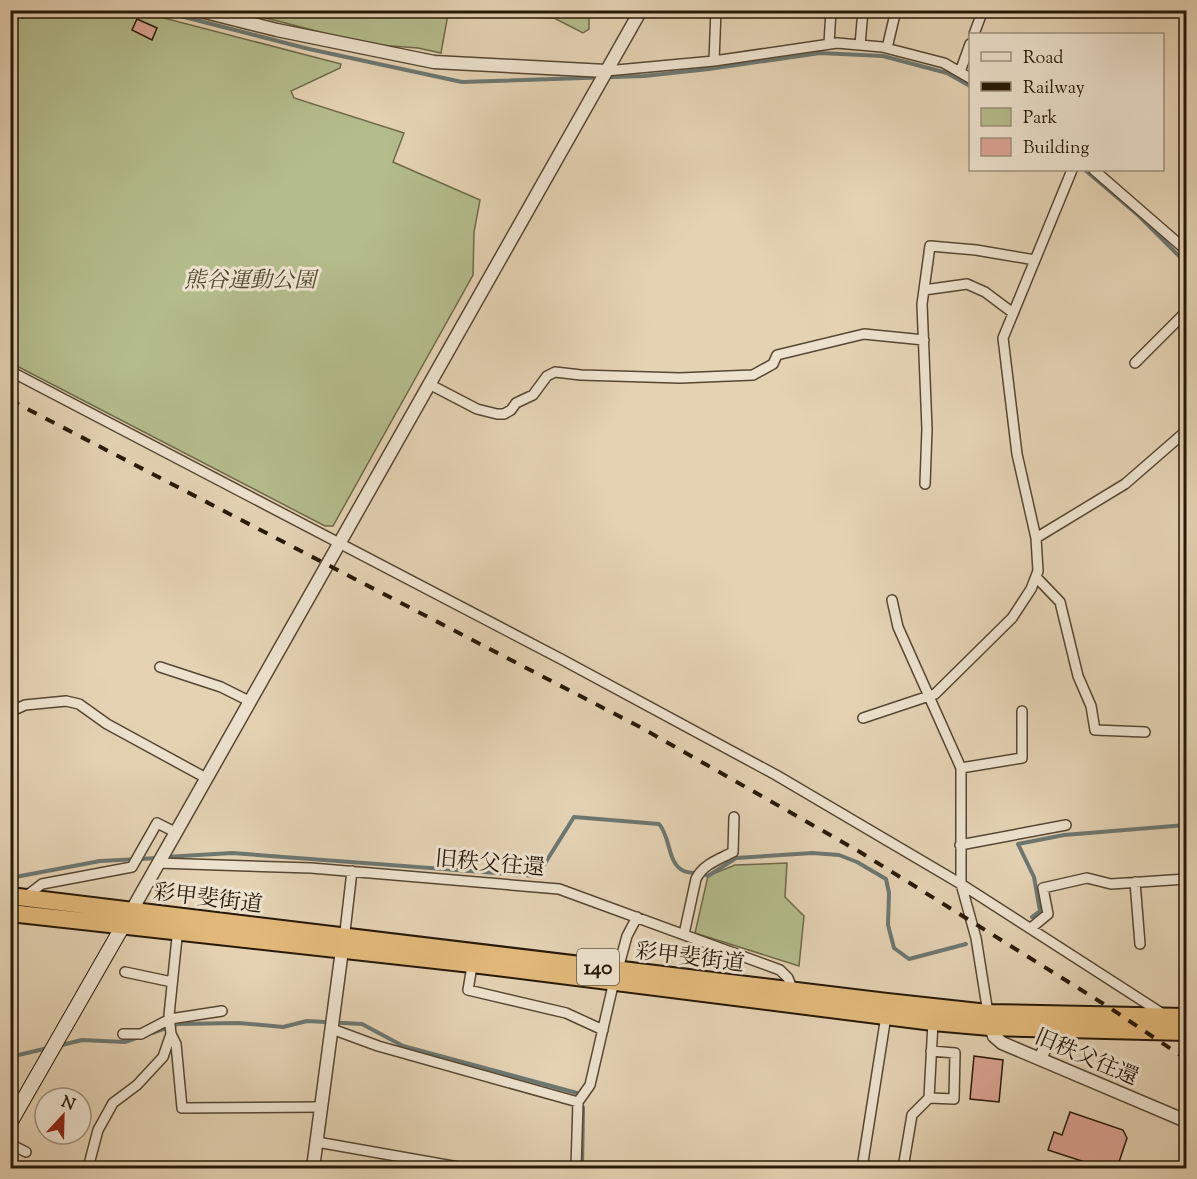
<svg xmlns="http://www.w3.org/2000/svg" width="1197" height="1179" font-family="'Sorts Mill Goudy','Noto Serif JP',serif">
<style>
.green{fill:#b4bc8c;stroke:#6e6a4a;stroke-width:1.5}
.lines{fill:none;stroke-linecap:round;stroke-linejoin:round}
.stream{stroke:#6c7771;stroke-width:4}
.building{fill:#dda494;stroke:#271907;stroke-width:1.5}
.minor-casing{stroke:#564732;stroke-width:12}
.tertiary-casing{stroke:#564732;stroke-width:15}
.secondary-casing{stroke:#271907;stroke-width:16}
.trunk-casing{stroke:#271907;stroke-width:20}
.minor{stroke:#ede2ce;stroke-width:9}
.tertiary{stroke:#ede2ce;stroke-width:12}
.secondary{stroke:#ede2ce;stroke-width:14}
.trunk{stroke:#e2b97a;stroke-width:16}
.rail{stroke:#271907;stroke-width:4;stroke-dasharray:10 10;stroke-linecap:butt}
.labels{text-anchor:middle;stroke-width:6;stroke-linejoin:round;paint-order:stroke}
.shield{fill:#ede2ce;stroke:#625543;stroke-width:1.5}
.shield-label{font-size:21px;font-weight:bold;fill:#271907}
.park-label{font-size:22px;font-style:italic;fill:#514a2f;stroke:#ede2ce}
.street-label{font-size:22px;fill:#271907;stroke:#ede2ce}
</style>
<rect width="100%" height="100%" fill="#e4d2b3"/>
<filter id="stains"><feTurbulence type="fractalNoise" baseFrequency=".00333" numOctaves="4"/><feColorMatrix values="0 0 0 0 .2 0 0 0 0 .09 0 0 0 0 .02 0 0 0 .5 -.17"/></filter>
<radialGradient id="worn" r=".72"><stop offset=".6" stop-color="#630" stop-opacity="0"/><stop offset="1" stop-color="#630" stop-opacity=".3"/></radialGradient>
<path class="green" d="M589,10V29L583,33L554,18L448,14L441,53L418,48L366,44L239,11Z
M10,11H137L341,64L340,68L291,91L294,98L404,133L393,162L480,200L474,232L473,275L333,526H325L11,363Z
M787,863L785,897L804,916L799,966L695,933L708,876L735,865Z"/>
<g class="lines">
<path class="stream" d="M157,10L309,49L462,82L644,76L709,69L820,53L883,56L947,73L970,86
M1085,170L1138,215L1186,263
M165,857L232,853L537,876L574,817L659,824C671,837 667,864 684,871C690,874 700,872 708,876L736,858L812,853L839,855L857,862L886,879L889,893L888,925L894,948L909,959L966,944
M10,878L100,861L158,858
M1032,917L1040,911L1034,877L1018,844L1064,835L1186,825
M152,1033L177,1024L239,1023L283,1027L307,1021L362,1024L403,1046L577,1093L583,1108L582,1168
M58,1046L82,1040L125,1042L139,1037
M10,1057L48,1048"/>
</g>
<path class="building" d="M137,19L157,28L152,40L132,30Z
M974,1056L1003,1060L999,1102L970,1099Z
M1070,1112L1123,1130L1127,1138L1117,1168H1103L1048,1150L1054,1132L1062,1135Z"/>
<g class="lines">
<g class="minor-casing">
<path id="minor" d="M974,34L983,10
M829,44L831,10
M860,45L863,10
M887,48L896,10
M714,61L716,10
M606,71L714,61L837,43L882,47L944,63L970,78
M960,72L970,44
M1094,170L1186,250
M924,290L967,284L985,292L1013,313
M1135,363L1186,312
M10,371L561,659L776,775L961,884L1163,1014
M429,384L477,409L497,414H504L511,410L516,403L533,395L547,376L555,372L581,375L680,378L753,375L773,364L777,355L864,334L924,340
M925,484L927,429L922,304L930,246L976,250L1035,260
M1036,538L1125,484L1186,431
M1036,577L1060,602L1078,676L1091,706L1095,730L1145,732
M892,600L898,627L961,768V884L976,938L988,1013
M160,667L221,687L249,701
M10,712L25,705L66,701L79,704L107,724L206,778
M863,718L935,694L1012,618L1031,589L1038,571L1036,538L1017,454L1003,338L1072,170
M961,768L1022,758V711
M960,845L1066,825
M158,863L311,868L559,889L780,970L788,978L793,991
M1135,882L1140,944
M25,897L42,884L132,867L157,823L175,832
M178,928L169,1015L171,1034L176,1044L182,1108L321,1107
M1031,928L1048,914L1043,888L1087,878L1111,884L1186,879V881
M684,934L696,879C703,864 720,859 733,852L734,817
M344,940L352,871
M473,960L468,990L566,1013L603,1030
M618,969L627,936L637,917
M125,972L172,982
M332,1029L378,1046L578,1102
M123,1034H141L170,1019L222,1011
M929,1098L954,1099L955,1053L931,1051
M317,1142L464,1168
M10,1144L26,1152
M88,1168L98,1130L113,1103L137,1085L163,1057L171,1034
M576,1168L578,1102L590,1085L614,981
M862,1168L886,1016
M903,1168L912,1115L929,1098L933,1022"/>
</g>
<g class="tertiary-casing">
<path id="tertiary" d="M197,10L277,30L434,62L606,71
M132,910L641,10
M989,1021L994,1036L1002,1043L1186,1121
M1040,1059L1054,1028
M313,1168L342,950"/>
</g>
<g class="secondary-casing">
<path id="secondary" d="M10,1123L128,917"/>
</g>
<g class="trunk-casing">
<path id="trunk" d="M10,896L887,1002L988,1013L1186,1017
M10,913L472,964L933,1022L990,1027L1186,1032"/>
</g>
<use href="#minor" class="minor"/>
<use href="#tertiary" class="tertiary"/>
<use href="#secondary" class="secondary"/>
<use href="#trunk" class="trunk"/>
<path class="rail" d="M10,400L640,727L860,852L1107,1006L1186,1059"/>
</g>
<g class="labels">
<rect class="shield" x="577" y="949" width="42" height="36" rx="4.5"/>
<g class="shield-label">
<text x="598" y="974">140</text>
</g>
<g class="park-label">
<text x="250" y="287">熊谷運動公園</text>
</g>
<g class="street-label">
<text transform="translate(490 862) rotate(5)" y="8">旧秩父往還</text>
<text transform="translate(208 897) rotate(7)" y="8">彩甲斐街道</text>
<text transform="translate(690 956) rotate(7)" y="8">彩甲斐街道</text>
<text transform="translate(1087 1056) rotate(23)" y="8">旧秩父往還</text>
</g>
</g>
<rect width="1197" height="1179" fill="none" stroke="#e4d2b3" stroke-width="36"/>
<rect x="12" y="12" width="1173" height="1155" fill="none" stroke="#271907" stroke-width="3"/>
<rect x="18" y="18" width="1161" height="1143" fill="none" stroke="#271907" stroke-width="1.5"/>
<rect x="969" y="33" width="195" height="138" fill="#ede2ce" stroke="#9e927e" stroke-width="1.5"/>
<rect x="981" y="52" width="30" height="9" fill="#ede2ce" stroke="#9e927e" stroke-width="1.5"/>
<text x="1023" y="63" font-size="18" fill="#271907">Road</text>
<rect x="981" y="82" width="30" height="9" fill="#271907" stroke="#9e927e" stroke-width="1.5"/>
<text x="1023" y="93" font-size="18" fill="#271907">Railway</text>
<rect x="981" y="108" width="30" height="18" fill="#b4bc8c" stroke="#9e927e" stroke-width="1.5"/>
<text x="1023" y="123" font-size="18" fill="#271907">Park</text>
<rect x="981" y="138" width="30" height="18" fill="#dda494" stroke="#9e927e" stroke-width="1.5"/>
<text x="1023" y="153" font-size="18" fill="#271907">Building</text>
<g transform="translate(63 1116) rotate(22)"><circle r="28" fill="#ede2ce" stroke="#9e927e" stroke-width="1.5"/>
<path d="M0-4.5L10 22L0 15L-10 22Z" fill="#8f2418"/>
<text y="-9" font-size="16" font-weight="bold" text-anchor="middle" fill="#271907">N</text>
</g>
<rect width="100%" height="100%" filter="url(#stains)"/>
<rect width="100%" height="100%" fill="url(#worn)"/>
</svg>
